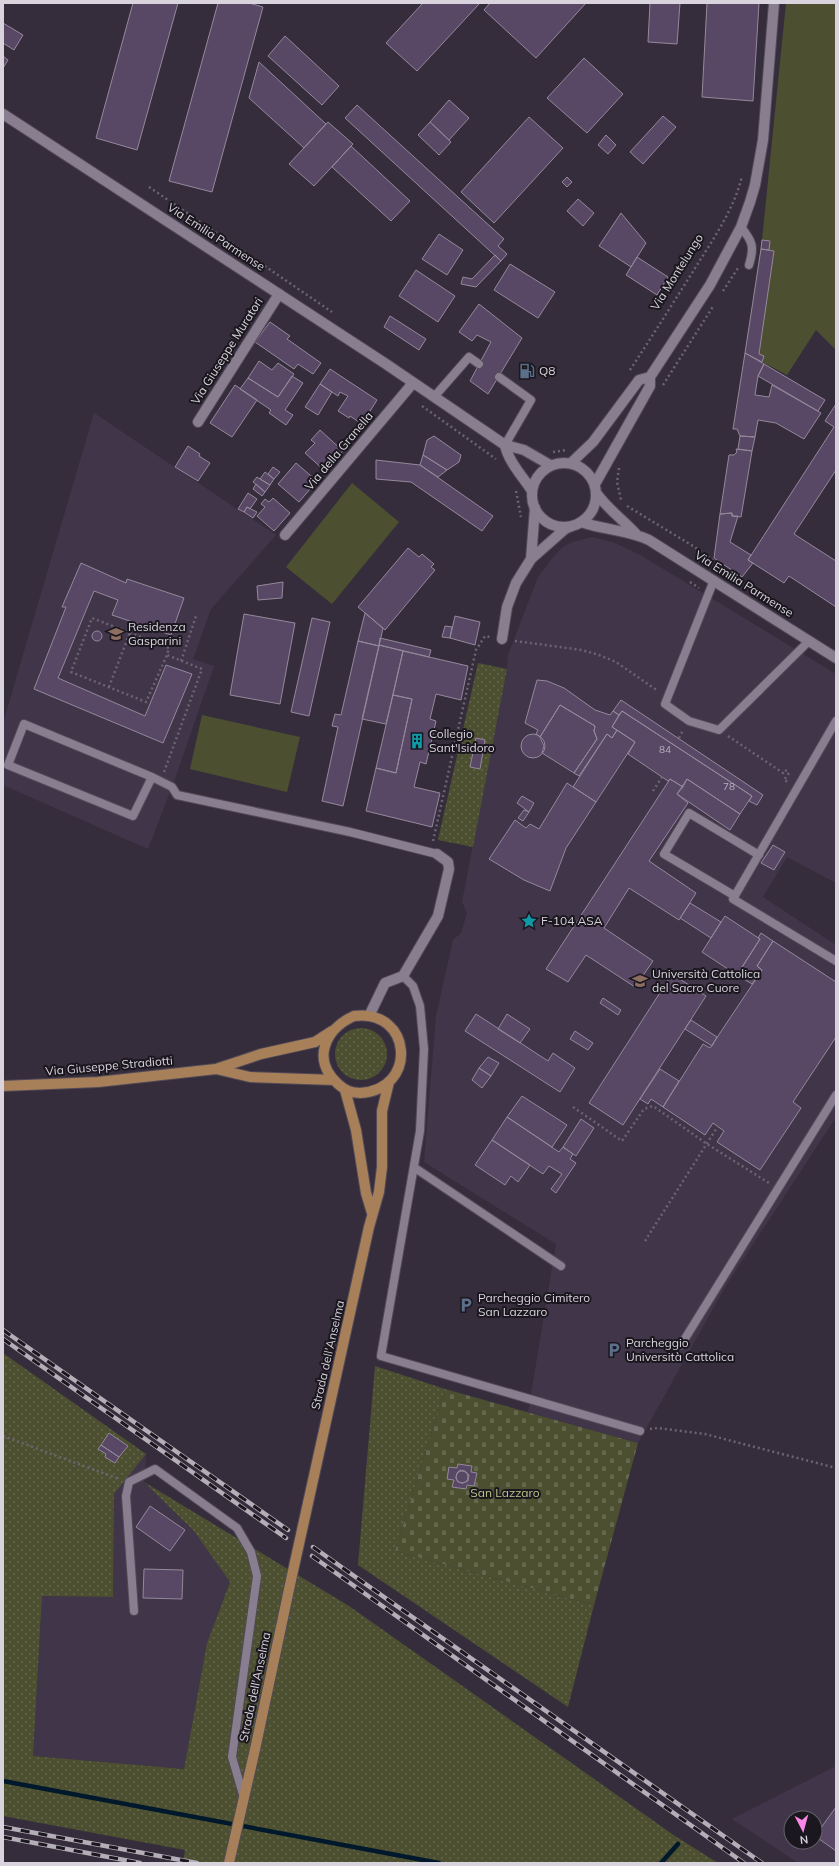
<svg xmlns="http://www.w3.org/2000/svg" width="839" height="1866" font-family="Mulish,sans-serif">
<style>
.built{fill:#41354a;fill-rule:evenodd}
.grass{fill:url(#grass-dots)}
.cemetery{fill:url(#cemetery-stones)}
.garden{fill:#4c5031}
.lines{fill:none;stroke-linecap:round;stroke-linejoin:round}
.stream{stroke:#00182c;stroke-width:4.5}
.building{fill:#594865;stroke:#93899b;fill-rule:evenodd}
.lane-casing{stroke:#524a57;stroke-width:10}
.street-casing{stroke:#524a57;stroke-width:12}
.secondary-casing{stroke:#524a57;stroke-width:12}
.primary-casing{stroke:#524a57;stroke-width:12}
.path{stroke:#6c6471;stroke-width:2.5;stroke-dasharray:2 3;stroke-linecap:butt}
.lane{stroke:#887e90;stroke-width:8}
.street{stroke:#887e90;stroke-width:10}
.secondary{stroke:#887e90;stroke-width:10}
.primary{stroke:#a78059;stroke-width:10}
.rail-casing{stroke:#b4aeb8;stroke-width:4.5}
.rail{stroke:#1b171e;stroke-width:3;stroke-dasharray:9;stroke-linecap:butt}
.primary-bridge-casing{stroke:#524a57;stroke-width:12;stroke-linecap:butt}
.primary-bridge{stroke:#a78059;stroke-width:10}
.labels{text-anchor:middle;stroke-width:4;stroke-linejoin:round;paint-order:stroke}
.number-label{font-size:10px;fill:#b8b0be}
.street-label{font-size:12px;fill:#d8d3dc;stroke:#1b171e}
.poi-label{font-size:12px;fill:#d8d3dc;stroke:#1b171e;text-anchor:start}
.park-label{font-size:12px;fill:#bbc589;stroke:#1b171e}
</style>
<defs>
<pattern id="grass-dots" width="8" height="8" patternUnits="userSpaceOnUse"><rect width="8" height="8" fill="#4c5031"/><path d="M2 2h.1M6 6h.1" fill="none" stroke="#65684e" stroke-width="1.8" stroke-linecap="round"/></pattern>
<pattern id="cemetery-stones" width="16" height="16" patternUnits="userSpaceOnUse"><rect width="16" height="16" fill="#4c5031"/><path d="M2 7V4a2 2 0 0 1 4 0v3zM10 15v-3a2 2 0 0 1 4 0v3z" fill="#65684e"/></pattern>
</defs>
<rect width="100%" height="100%" fill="#362d3c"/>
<path class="built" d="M94,413L276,535L211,609L193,659L214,666L175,779L148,849L3,785V723Z
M593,537L615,543L642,556L836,674V883L787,857L763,897L836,945V1117L724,1289L638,1443L528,1412L556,1244L424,1162L436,1016L453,940L461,933L467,913L462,902L507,669L508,655L538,577L554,556L564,546L573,542Z
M146,1454L144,1482L194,1531L230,1582L207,1643L184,1769L33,1756L42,1596L113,1597L114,1494Z
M836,1766V1863H798L732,1819ZM791,1818H815V1842H791Z"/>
<path class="grass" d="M478,663L507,669L473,847L438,840Z
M335 1054a26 26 0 1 1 52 0a26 26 0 1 1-52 0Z
M3,1353L146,1454L114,1494L113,1597L42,1596L33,1756L184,1769L207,1643L230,1582L194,1531L144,1482L349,1606L675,1836L718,1863H183L185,1850L3,1816Z
M375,1366L445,1389L395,1551L594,1605L568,1707L358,1565Z"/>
<path class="cemetery" d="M445,1389L638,1443L594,1605L395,1551Z"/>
<path class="garden" d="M786,3H836V350L816,330L787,375L745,353L762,240Z
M352,483L399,522L332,604L286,567Z
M202,715L300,737L287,792L190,769Z"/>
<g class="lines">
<path class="stream" d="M3,1781L439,1863
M661,1863L678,1844"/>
</g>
<path class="building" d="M133,3H178L137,150L96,138Z
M218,3H249L263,7L212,192L169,181Z
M423,3H480L417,71L386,43Z
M490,3H586L536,58L484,10Z
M650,3H680L677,44L648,42Z
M707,3H759L753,101L702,97Z
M3,23L23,35L14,50L3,43Z
M285,36L339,86L322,105L268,56Z
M3,56L8,60L3,68Z
M584,58L623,94L587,133L547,98Z
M259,62L326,124L304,148L249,98Z
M449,100L469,118L449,140L430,122Z
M357,105L504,239L498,246L507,254L501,261L345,118Z
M663,116L676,127L643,164L630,152Z
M529,117L563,148L494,223L461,192Z
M328,122L353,144L314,186L289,164Z
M430,122L451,142L439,155L418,135Z
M606,135L616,145L608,154L598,145Z
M351,146L410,201L391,221L332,167Z
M567,177L572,182L567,187L562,182Z
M578,199L594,213L583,226L567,211Z
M621,213L646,243L631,267L599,246Z
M439,234L463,250L447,275L422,259Z
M762,240L770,241L769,250L761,249Z
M761,249L774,251L759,354L764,356L762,362L745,353Z
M495,255L501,261L476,287L461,284L463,277L472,279Z
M637,257L668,277L657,295L626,275Z
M510,264L555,292L538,318L494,290Z
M416,270L455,296L438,322L399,296Z
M479,304L522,338L488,394L470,381L491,342L477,335L472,341L459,332Z
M390,316L426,339L419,350L384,327Z
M270,322L290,336L287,339L321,363L313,374L298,364L294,369L255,342Z
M745,353L764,364L758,376L755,395L769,397L772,385L821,413L804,439L776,423L758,420L755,437L740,436L737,429H733Z
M259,361L272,370L278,363L294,374L278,397L248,378Z
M764,364L825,400L818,411L758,376Z
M330,369L377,400L362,424L350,416L349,418L338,411L348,396L340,392L338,396L320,384Z
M292,376L303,383L285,410L293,415L286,425L269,413L271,410L240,389L248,378L278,397Z
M320,384L332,392L318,415L305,407Z
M235,385L257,400L232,437L210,423Z
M836,404V470L794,534L836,561V607L789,576L784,583L748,560L834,427L825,421Z
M320,430L343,451L325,471L305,453L315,443L311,440Z
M434,436L461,455L459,462L447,470L423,455L427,440Z
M740,436L755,437L752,451L738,449Z
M188,446L200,454L199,456L210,463L198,481L175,467Z
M736,449L752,451L741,517L732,516V513L720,514L729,455H734L737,452Z
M423,455L447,470L438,477L420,465Z
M376,460L420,465L493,516L482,531L411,482L376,479Z
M296,463L317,481L299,502L278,484Z
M273,467L280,472L274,479L268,474Z
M265,472L274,479L270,485L260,479Z
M257,477L270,485L265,492L253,482Z
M256,484L265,492L262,496L253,489Z
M248,493L257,499L250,509L247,507L244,512L238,509Z
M273,498L290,513L274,531L257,516L265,507L261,504L265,499L269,502Z
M247,507L257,512L253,518L244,512Z
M732,513V516H738L730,542L751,555L748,560L753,563L742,577L714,558L720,514Z
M408,548L419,557L422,554L434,564L431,567L435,570L385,630L358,607Z
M81,563L126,583L127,579L184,598L171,635L112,615L118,600L94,591L58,678L145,716L166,665L192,674L163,743L34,689L66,607H62Z
M283,582L282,598L258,600L257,586Z
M365,613L383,628L379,646L358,641Z
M244,614L295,623L280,704L230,695Z
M455,616L480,622L475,645L450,638Z
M312,618L330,622L309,716L291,712Z
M445,626L452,627L450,638L442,637Z
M92 636a5 5 0 1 1 10 0a5 5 0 1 1-10 0Z
M380,638L431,650L429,657L379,645Z
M358,641L379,646L343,806L322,801L338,727L332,726L335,714L341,715Z
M379,645L403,651L386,724L362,719Z
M403,651L468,666L461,700L436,694L430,719L436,721L426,764L420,762L414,787L440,793L432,827L366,811L376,768L396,773L412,699L393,695Z
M537,680L547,681L564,688L595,710L610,715L613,711L619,715L612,727L617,730L612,738L607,734L579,776L574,773L597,739L594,731L595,726L560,705L540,737L536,734L538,730L525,723Z
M393,695L412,699L396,773L376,768Z
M621,700L763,795L757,805L749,801L752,796L622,711L619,715L613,711Z
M560,705L595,726L594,731L597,739L574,773L542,753L544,746L540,737Z
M622,711L752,796L740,814L687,779L683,787L670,779L668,781L628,754L635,742L612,727Z
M617,730L635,742L596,802L573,787L607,734L612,738Z
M521 746a12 12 0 1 1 24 0a12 12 0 1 1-24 0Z
M476,738L485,740L480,769L470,767Z
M670,779L683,787L677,794L688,803L649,861L696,893L679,920L629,888L604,928L653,961L635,987L586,955L568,982L546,969Z
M687,779L740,814L730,830L677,794Z
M567,783L596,802L566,848L550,891L524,880L489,859L515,820L526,828L530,824L539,829Z
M522,796L534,803L529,812L517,803Z
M524,810L529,812L523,821L518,818Z
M773,845L785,852L774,870L761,863Z
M690,903L721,922L711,938L680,918Z
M725,916L760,939L737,975L702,952Z
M761,933L773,941L757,966L762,970L752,984L737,975L760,939L758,938Z
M773,941L836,982V1037L793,1102L801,1108L760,1170L717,1142L724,1131L713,1123L705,1135L663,1107L703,1044L710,1048L762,970L757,966Z
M672,974L706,996L623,1125L589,1103Z
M603,998L621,1010L618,1015L600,1003Z
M476,1014L548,1061L553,1053L575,1068L560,1092L465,1031Z
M507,1014L530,1029L520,1043L498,1029Z
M691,1020L717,1037L712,1046L685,1029Z
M575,1031L593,1043L588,1050L570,1039Z
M488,1057L499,1063L491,1076L479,1068Z
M479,1068L491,1076L482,1088L472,1080Z
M660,1069L679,1081L663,1107L651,1099L648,1104L640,1099Z
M522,1096L567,1125L552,1147L507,1117Z
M507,1117L559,1152L563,1147L573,1154L570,1159L576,1163L556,1193L551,1189L562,1174L549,1166L543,1174L492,1140Z
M581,1119L594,1128L576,1156L563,1147Z
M492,1140L530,1165L518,1182L511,1176L505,1185L475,1165Z
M109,1433L128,1446L119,1457L101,1445Z
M101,1445L119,1457L115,1463L105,1457L106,1454L98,1449Z
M458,1464L472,1466L471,1472L477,1473L474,1486L467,1485L466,1489L452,1487L454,1480L447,1479L449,1467L457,1468ZM460,1470L465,1471L469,1475L468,1481L463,1483L458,1482L456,1478L457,1473Z
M456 1477a6 6 0 1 1 12 0a6 6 0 1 1-12 0Z
M150,1506L185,1530L170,1551L136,1527Z
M144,1569L183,1570L182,1599L143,1598Z
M836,1807V1851L815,1836Z"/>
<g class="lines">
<g class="lane-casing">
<path id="lane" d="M741,227C752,241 755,246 749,265
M499,377L531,400L505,445
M434,397L469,357L479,364
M714,580L665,704L689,721L719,730L809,641
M836,721L733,899L836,961
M152,777L133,816L8,765L24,724L152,777L172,787L177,795L350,832L437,854
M735,896L664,854L689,813L759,855
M403,976L413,986L420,1006L424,1049L420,1131L381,1356L640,1431
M415,1168L561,1266
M681,1345L836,1095
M134,1611L126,1496L129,1482L155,1469L237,1528L251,1552L257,1576L232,1757L244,1798"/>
</g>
<g class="street-casing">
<path id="street" d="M198,422L279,294
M571,463L593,442L639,380L650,377
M595,484L650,386V377L710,285L741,227L750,202L755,185L763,140L774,3
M285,535L413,383
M531,559L535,508
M502,639L507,607L516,583L531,559L565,529L572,526
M369,1016L385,983L403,976L438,916L449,869L448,862L437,854"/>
</g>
<g class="secondary-casing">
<path id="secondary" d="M3,114L386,364L505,445L524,450L550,465
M505,445C508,461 523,477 532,491
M532 495a32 32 0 1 1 64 0a32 32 0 1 1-64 0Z
M597,494C608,509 623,520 636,534
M581,522C604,530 628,530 649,540L836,658"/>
</g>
<g class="primary-casing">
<path id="primary" d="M354,1016C412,1008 419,1090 360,1093C350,1093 345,1090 338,1084C311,1060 325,1029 354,1016Z
M216,1069L250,1077L334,1080
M3,1086L98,1082L216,1069L261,1054L315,1042L332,1031
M345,1090L356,1130L366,1193L372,1213
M308,1503L369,1227L379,1192L382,1167V1111L389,1082
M229,1863L256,1745L291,1580"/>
</g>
<path class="path" d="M149,187L332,312
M723,291L738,268
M630,370C653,335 675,300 697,265C714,238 735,207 742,176
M663,385L714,305
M422,406L496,459
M553,452L566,450
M619,468L617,482L621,500
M516,491L521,517
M627,506L693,546L717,563L715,567
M690,582L699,588
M515,641L582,650L599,655L616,662L658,691
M181,661L196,616
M109,687L130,632
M728,736L783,773L785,770L789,773L784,780L788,782
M679,738L683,730
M164,772L202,669L167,655L169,648L92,618L71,672L146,702L167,655
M653,791L662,777
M433,841L476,650L485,636L490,637
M573,1107L622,1141L644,1109L653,1106L707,1144L769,1183
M645,1241L718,1126
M650,1429L658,1428L705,1434L836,1468
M3,1436L119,1479"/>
<use href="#lane" class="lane"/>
<use href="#street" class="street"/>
<use href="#secondary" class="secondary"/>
<use href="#primary" class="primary"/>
<g class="rail-casing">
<path id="rail" d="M3,1330L288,1530
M3,1339L286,1538
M313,1547L762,1863
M312,1556L744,1863
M3,1827L197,1863
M3,1837L140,1863"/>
</g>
<use href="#rail" class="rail"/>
<g class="primary-bridge-casing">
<path id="primary-bridge" d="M291,1580L308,1503"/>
</g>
<use href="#primary-bridge" class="primary-bridge"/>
</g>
<defs>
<g id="fuel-bare" transform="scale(1.2)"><path d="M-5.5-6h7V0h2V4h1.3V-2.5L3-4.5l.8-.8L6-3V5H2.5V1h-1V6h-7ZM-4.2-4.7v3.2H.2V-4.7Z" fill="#5c6f8a" stroke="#1b171e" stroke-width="2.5" paint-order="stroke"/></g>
<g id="university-bare" transform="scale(1.2)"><path d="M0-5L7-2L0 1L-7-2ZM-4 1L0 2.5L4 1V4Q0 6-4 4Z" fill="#8d6e63" stroke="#1b171e" stroke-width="2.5" paint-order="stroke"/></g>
<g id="building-bare" transform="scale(1.2)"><path d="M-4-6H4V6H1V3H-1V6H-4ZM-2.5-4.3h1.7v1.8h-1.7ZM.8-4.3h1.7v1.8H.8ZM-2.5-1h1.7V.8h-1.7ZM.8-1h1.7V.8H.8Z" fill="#0f9aa8" stroke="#1b171e" stroke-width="2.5" paint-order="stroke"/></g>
<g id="sight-bare" transform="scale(1.2)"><path d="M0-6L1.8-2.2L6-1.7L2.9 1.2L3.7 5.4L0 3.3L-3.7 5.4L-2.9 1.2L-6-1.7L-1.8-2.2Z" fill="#0f9aa8" stroke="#1b171e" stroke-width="2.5" paint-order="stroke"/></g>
<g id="parking-bare" transform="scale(1.2)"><path d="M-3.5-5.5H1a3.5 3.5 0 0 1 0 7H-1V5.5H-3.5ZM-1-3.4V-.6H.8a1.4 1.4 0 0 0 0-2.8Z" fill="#5c6f8a" stroke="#1b171e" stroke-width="2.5" paint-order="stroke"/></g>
</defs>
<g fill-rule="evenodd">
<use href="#fuel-bare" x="527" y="371"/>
<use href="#university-bare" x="116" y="634"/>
<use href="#building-bare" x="417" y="741"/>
<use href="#sight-bare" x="529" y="921"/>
<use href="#university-bare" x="640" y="981"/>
<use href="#parking-bare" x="466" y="1305"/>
<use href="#parking-bare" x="614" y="1350"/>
</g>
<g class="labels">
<g class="number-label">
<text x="665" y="753">84</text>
<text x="729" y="790">78</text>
</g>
<g class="street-label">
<text transform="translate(216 237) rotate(33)" y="4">Via Emilia Parmense</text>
<text transform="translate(677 272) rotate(-58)" y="4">Via Montelungo</text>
<text transform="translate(227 351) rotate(-58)" y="4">Via Giuseppe Muratori</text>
<text transform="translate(339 451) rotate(-50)" y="4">Via della Granella</text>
<text transform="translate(744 584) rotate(32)" y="4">Via Emilia Parmense</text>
<text transform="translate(109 1066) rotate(-5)" y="4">Via Giuseppe Stradiotti</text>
<text transform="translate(328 1355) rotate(-77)" y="4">Strada dell'Anselma</text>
<text transform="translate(255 1687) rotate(-78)" y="4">Strada dell'Anselma</text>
</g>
<g class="poi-label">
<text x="539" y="375">Q8</text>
<text x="128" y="631">Residenza<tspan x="128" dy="14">Gasparini</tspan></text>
<text x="429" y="738">Collegio<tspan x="429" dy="14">Sant'Isidoro</tspan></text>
<text x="541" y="925">F-104 ASA</text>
<text x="652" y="978">Università Cattolica<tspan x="652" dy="14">del Sacro Cuore</tspan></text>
<text x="478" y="1302">Parcheggio Cimitero<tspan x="478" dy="14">San Lazzaro</tspan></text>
<text x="626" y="1347">Parcheggio<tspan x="626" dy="14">Università Cattolica</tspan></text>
</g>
<g class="park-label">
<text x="505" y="1497">San Lazzaro</text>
</g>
</g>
<rect width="839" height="1866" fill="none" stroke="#d8d3dc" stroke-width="8"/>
<g transform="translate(803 1830) rotate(174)"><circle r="19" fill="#1b171e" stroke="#67626a"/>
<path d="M0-3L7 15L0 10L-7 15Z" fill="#f987e8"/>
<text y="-6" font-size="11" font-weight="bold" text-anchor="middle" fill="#d8d3dc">N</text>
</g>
</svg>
